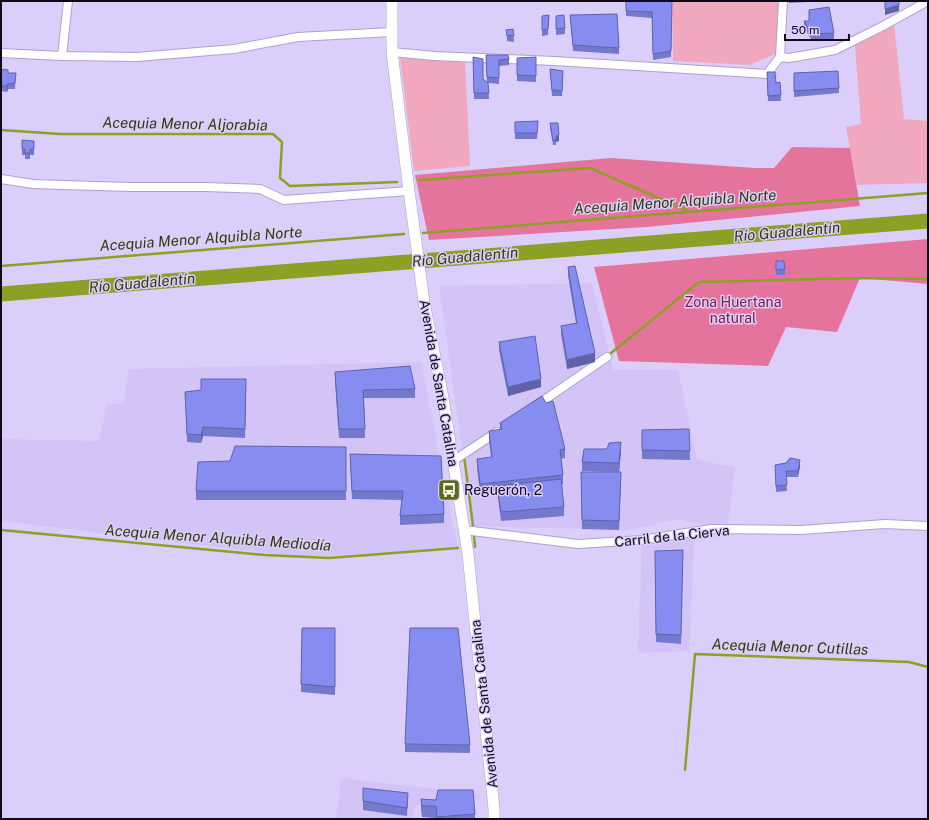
<svg xmlns="http://www.w3.org/2000/svg" width="929" height="820" font-family="'Public Sans',sans-serif">
<style>
.built{fill:#d3c3f7}
.green{fill:#f1a8bf}
.forest{fill:#e4749c}
.lines{fill:none;stroke-linecap:round;stroke-linejoin:round}
.stream{stroke:#8ba024;stroke-width:2.5}
.river{stroke:#8ba024;stroke-width:15}
.street-casing{stroke:#aea1cc;stroke-width:10}
.secondary-casing{stroke:#aea1cc;stroke-width:12}
.street{stroke:#fff;stroke-width:8}
.secondary{stroke:#fff;stroke-width:11}
.wall{fill:#7479ce}
.shaded-wall{fill:#5e63a8}
.building{fill:#878df0;stroke:#5e63a8}
.labels{text-anchor:middle;stroke-width:3;stroke-linejoin:round;paint-order:stroke}
.park-label{font-size:14px;fill:#801c48;stroke:#dccefb}
.street-label{font-size:14px;fill:#0f0918;stroke:#dccefb}
.poi-label{font-size:14px;fill:#0f0918;stroke:#dccefb;text-anchor:start}
.water-label{font-size:15px;font-style:italic;fill:#323b0a;stroke:#dccefb}
</style>
<rect width="100%" height="100%" fill="#dccefb"/>
<path class="built" d="M592,283L613,370H678L697,459L735,468L727,529L678,519L630,530L473,526L439,286Z
M421,362L458,548L301,557L1,521V439L99,441L107,404L124,403L129,369Z
M695,532L689,651L638,653L642,540Z
M341,778L479,794L481,799L436,800L435,806L415,805L413,819H336Z"/>
<path class="green" d="M672,1H778L777,53L750,65L673,61Z
M894,23L904,119L928,121V183L857,185L846,127L861,124L855,45Z
M400,56L465,61L470,166L414,171Z"/>
<path class="forest" d="M792,147L850,148L860,206L647,227L429,240L415,175L611,158L755,168H774Z
M928,239V284L860,278L837,332L786,327L768,366L619,361L594,267Z"/>
<g class="lines">
<path class="stream" d="M1,130L60,134H273L282,142L280,178L290,186L397,182
M420,180L590,168L688,211
M423,233L928,193
M1,266L404,234
M611,353L699,282L860,278L928,279
M464,455L473,526
M1,530L265,555L329,558L458,548
M474,535L475,547
M685,770L695,654L909,662L928,667"/>
<path class="river" d="M1,294L928,221"/>
<g class="street-casing">
<path id="street" d="M392,52L434,56L554,61L767,74L780,57L783,1
M1,53L62,56L68,1
M62,56L137,57L234,49L298,37L392,32
M780,57L789,58L835,50L883,26L928,1
M1,179L33,184L129,187H205L260,189L284,200L409,191
M537,405L607,357
M453,461L497,432
M464,530L578,544L642,540L711,529L801,530L885,524L928,526"/>
</g>
<g class="secondary-casing">
<path id="secondary" d="M392,1V52L409,191L424,302L442,392L468,554L494,809V819"/>
</g>
<use href="#street" class="street"/>
<use href="#secondary" class="secondary"/>
</g>
<path class="wall" d="M626,1H672L671,57L653,60L652,18L626,16Z
M789,1H829L789,3Z
M549,15L548,35L542,36V22Z
M570,15L619,48V54L573,51Z
M556,16L565,28V34L556,35Z
M804,21L834,33V39L812,40L809,36L804,27Z
M513,29L514,42L507,41L506,30Z
M486,55L509,59V65L499,66V84L488,83L489,99H474L473,57L483,79L487,82Z
M536,57V82L517,81V58Z
M550,69L563,77L562,96H552Z
M1,71L8,73H16L15,89H8L7,92L1,91Z
M767,72L776,83L780,82L781,101H768Z
M794,73L839,88V93L794,97Z
M515,122L538,127L537,139H515Z
M550,123L559,141L556,142V145H553L550,128Z
M34,147V155H30V159H25V155H22V149Z
M776,261L785,269V275H776Z
M568,267L595,362L567,369L561,334V326L576,323L568,276Z
M499,342L541,387L508,396L499,350Z
M335,372L415,389V398H364L365,438H339L335,381Z
M246,379L245,438L203,436L201,443L187,442L185,392L201,390Z
M500,423L565,449V458L561,459L563,475V484H561L564,507V516L501,521L497,491L480,493L477,468V459L491,457L489,440V431L500,430Z
M689,429L690,460L642,459V430Z
M346,447V500H196V491L230,461Z
M621,451L619,472L582,471V462Z
M350,454L444,514V523L400,525V516L402,500L352,499Z
M775,465L800,466L798,477H786L787,491L776,492Z
M581,472L621,481L619,530L582,529Z
M683,550L681,644L656,642L655,551Z
M302,628H335V695L301,692Z
M405,744L470,745V753L405,752Z
M363,788L408,801L407,816L363,810Z
M421,799L475,814V819H436V818L422,817L421,810Z"/>
<path class="shaded-wall" d="M899,5V11L885,15V9Z
M8,84V89L7,92V86Z
M559,135V141L556,142V136Z
M595,353V362L567,369V360Z
M541,379V387L508,396V387Z
M203,427V436L201,443V435Z
M621,442V451L619,472V463Z
M800,460V466L798,477V471Z"/>
<path class="building" d="M626,1H672L671,51L653,54L652,12L626,11Z
M885,1H899V5L885,9Z
M829,7L834,33L812,34L809,30L804,21H809V10Z
M617,14L619,48L573,45L570,15Z
M549,15L548,29L542,30V16Z
M564,15L565,28L556,29V16Z
M513,29L514,36L507,35L506,30Z
M486,55H508L509,59L499,60V78L487,77Z
M473,57L483,59V79L488,83L489,93H474Z
M536,57V76L517,75V58Z
M3,69L8,70V73H16L15,83L8,84L7,86H1V71H2Z
M550,69L563,71L562,91L552,90Z
M838,71L839,88L794,91V73Z
M767,72H775L776,83L780,82L781,95L768,96Z
M538,121L537,133H515V122Z
M550,123H558L559,135L556,136V140H553Z
M22,140L34,141V149H30V153H25V149H22Z
M776,261H784L785,269L776,270Z
M575,266L595,353L567,360L561,326L577,323L568,267Z
M535,336L541,379L508,387L499,342Z
M410,366L415,389L363,390L365,429H339L335,372Z
M201,379H246L245,429L203,427L201,435L187,434L185,392L201,390Z
M542,396L546,403L553,401L565,449L560,450L563,475L480,484L477,459L492,457L489,431L502,429L500,423Z
M689,429L690,451L642,450V430Z
M621,442L619,463L582,462L584,449H607L609,443Z
M235,446L346,447V491H196L198,462L230,461Z
M350,454L441,456L444,514L400,516L403,491H352Z
M790,458L800,460L798,471H786L787,485L776,486L775,465L786,463Z
M581,472H621L619,521L582,520Z
M561,479L564,507L501,512L497,486Z
M683,550L681,635L656,634L655,551Z
M302,628H335V687L301,684Z
M410,628H458L470,745L405,744Z
M363,788L408,793L407,808L363,801Z
M438,790H473L475,814L437,817L436,806H422L421,799L436,800Z"/>
<defs>
<g id="bus-square" transform="scale(1.15)"><rect x="-9" y="-9" width="18" height="18" rx="4" fill="#5c6b15" stroke="#dccefb"/><path d="M-5-6H5V4H4V6H2V4H-2V6H-4V4H-5ZM-3.5-4V0h7V-4ZM-3.5 1.2v1.5H-2V1.2ZM2 1.2v1.5H3.5V1.2Z" fill="#fff"/></g>
</defs>
<g fill-rule="evenodd">
<use href="#bus-square" x="449" y="490"/>
</g>
<g class="labels">
<g class="park-label">
<text x="733" y="307">Zona Huertana<tspan x="733" dy="16">natural</tspan></text>
</g>
<g class="street-label">
<text transform="translate(439 383) rotate(80)" y="5">Avenida de Santa Catalina</text>
<text transform="translate(672 536) rotate(-6)" y="5">Carril de la Cierva</text>
<text transform="translate(484 704) rotate(-96)" y="5">Avenida de Santa Catalina</text>
</g>
<g class="poi-label">
<text x="464" y="495">Reguerón, 2</text>
</g>
<g class="water-label">
<text transform="translate(185 124) rotate(1)" y="5">Acequia Menor Aljorabia</text>
<text transform="translate(675 202) rotate(-4)" y="5">Acequia Menor Alquibla Norte</text>
<text transform="translate(787 232) rotate(-5)" y="5">Río Guadalentín</text>
<text transform="translate(201 239) rotate(-4)" y="5">Acequia Menor Alquibla Norte</text>
<text transform="translate(465 257) rotate(-5)" y="5">Río Guadalentín</text>
<text transform="translate(142 283) rotate(-5)" y="5">Río Guadalentín</text>
<text transform="translate(218 538) rotate(4)" y="5">Acequia Menor Alquibla Mediodía</text>
<text transform="translate(790 647) rotate(2)" y="5">Acequia Menor Cutillas</text>
</g>
</g>
<rect width="929" height="820" fill="none" stroke="#0f0918" stroke-width="4"/>
<path d="M785 34v6h64v-6" fill="none" stroke="#0f0918" stroke-width="2"/>
<text x="791" y="34" font-size="12" fill="#0f0918" stroke="#dccefb" stroke-width="3" paint-order="stroke">50 m</text>
</svg>
